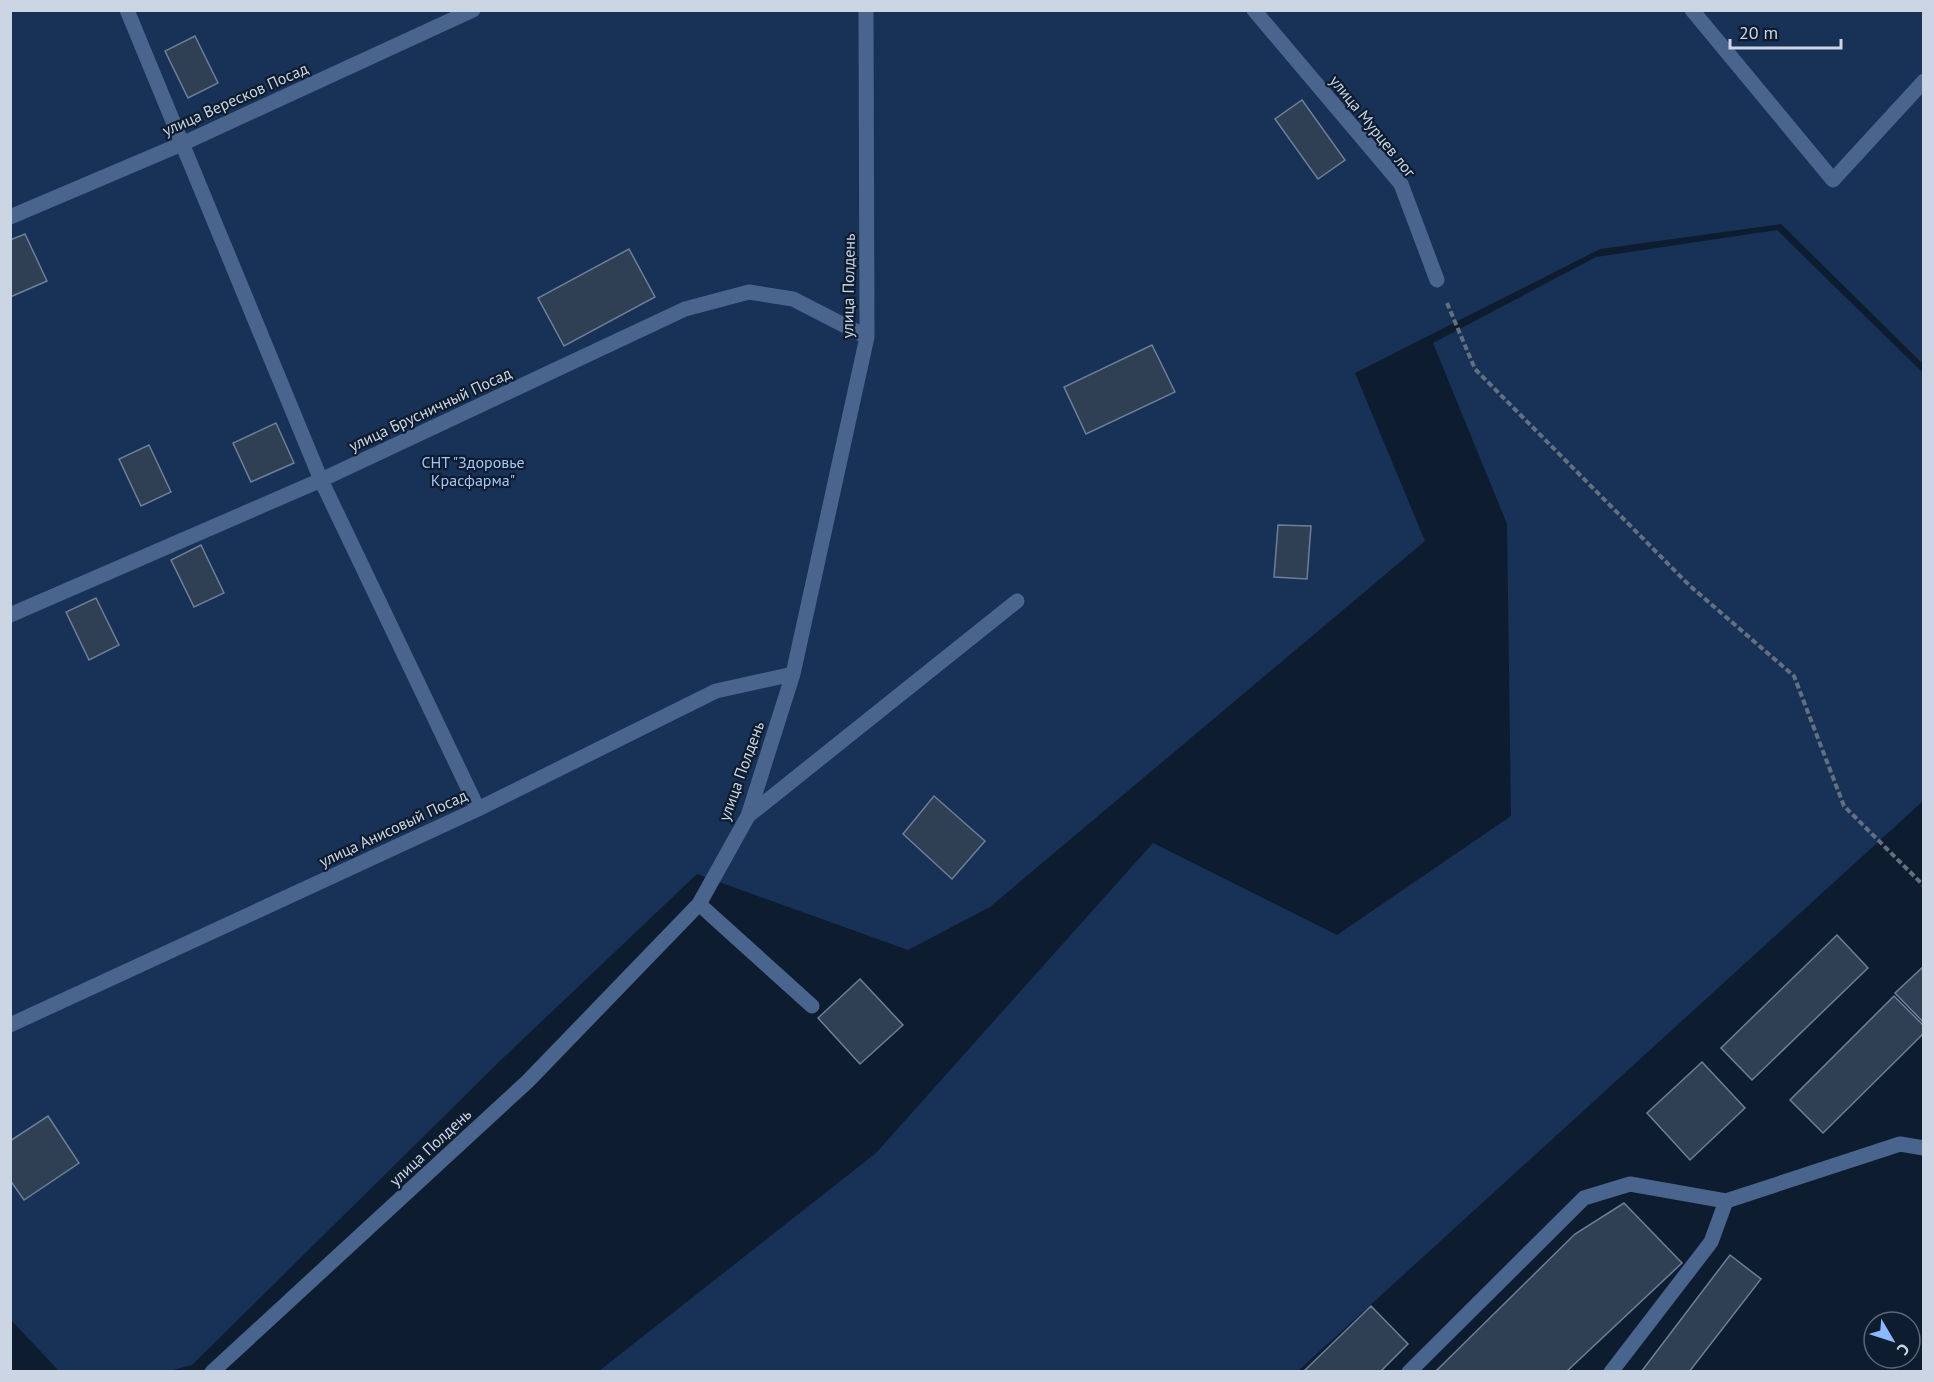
<svg xmlns="http://www.w3.org/2000/svg" width="1934" height="1382" font-family="'PT Sans',sans-serif">
<style>
.green{fill:#173256}
.building{fill:#2f3f54;stroke:#6e7f98;stroke-width:1.5}
.lines{fill:none;stroke-linecap:round;stroke-linejoin:round}
.path{stroke:#647081;stroke-width:4;stroke-dasharray:6 3;stroke-linecap:butt}
.minor{stroke:#49658d;stroke-width:15}
.labels{text-anchor:middle;stroke-width:4.5;stroke-linejoin:round;paint-order:stroke}
.street-label{font-size:16px;fill:#ccd5e3;stroke:#0e1c30}
.park-label{font-size:16px;fill:#a3c5f5;stroke:#0e1c30}
</style>
<rect width="100%" height="100%" fill="#0e1c30"/>
<path class="green" d="M11,11H1923V364L1781,224L1600,249L1355,373L1425,541L990,907L908,950L697,874L501,1060L192,1365L169,1371H59L11,1320Z
M1777,230L1923,373V801L1298,1371H599L876,1153L1153,843L1337,935L1511,816L1507,524L1433,343L1596,257Z"/>
<path class="building" d="M195,36L218,83L188,98L165,51Z
M1302,100L1345,160L1318,179L1275,119Z
M25,234L47,281L10,297V240Z
M629,249L655,297L564,346L538,298Z
M1152,345L1175,392L1086,434L1064,387Z
M276,423L294,463L251,482L233,443Z
M149,445L171,492L141,506L119,459Z
M1278,525L1311,526L1307,579L1274,577Z
M201,545L224,593L194,607L171,560Z
M96,598L119,645L89,660L66,612Z
M934,796L985,841L952,879L903,834Z
M1837,935L1868,968L1752,1080L1721,1048Z
M1924,966V1023L1895,993Z
M860,979L903,1025L860,1064L818,1018Z
M1894,996L1924,1026V1033L1823,1133L1790,1100Z
M1702,1062L1745,1108L1690,1160L1647,1113Z
M48,1116L79,1163L24,1200L10,1180V1141Z
M1624,1203L1682,1263L1566,1372H1435L1575,1234Z
M1730,1255L1761,1279L1689,1372H1641Z
M1371,1306L1408,1344L1380,1372H1303Z"/>
<g class="lines">
<path class="path" d="M1447,303L1475,369L1689,585L1794,676L1844,806L1924,886"/>
<path class="minor" d="M127,10L321,480L478,809
M1254,10L1401,184L1437,280
M1692,10L1833,180L1924,81
M10,217L184,143L473,10
M10,615L321,480L685,309L749,292L793,299L867,337
M748,816L1017,601
M699,904L812,1006
M10,1025L478,809L716,691L793,674
M212,1372L528,1081L699,904L748,816L793,674L867,337L866,10
M1409,1372L1584,1198L1630,1184L1726,1201L1900,1144L1924,1148
M1611,1372L1711,1242L1726,1201"/>
</g>
<g class="labels">
<g class="street-label">
<text transform="translate(235 99) rotate(-24)" y="6">улица Вересков Посад</text>
<text transform="translate(1373 126) rotate(51)" y="6">улица Мурцев лог</text>
<text transform="translate(848 286) rotate(-89)" y="6">улица Полдень</text>
<text transform="translate(430 409) rotate(-25)" y="6">улица Брусничный Посад</text>
<text transform="translate(741 771) rotate(-70)" y="6">улица Полдень</text>
<text transform="translate(393 828) rotate(-25)" y="6">улица Анисовый Посад</text>
<text transform="translate(430 1147) rotate(-43)" y="6">улица Полдень</text>
</g>
<g class="park-label">
<text x="473" y="468">СНТ "Здоровье<tspan x="473" dy="18">Красфарма"</tspan></text>
</g>
</g>
<rect width="1934" height="1382" fill="none" stroke="#ccd5e3" stroke-width="24"/>
<g transform="translate(1892 1340) rotate(129)"><circle r="28" fill="#0e1c30" stroke="#5a6678" stroke-width="1.5"/>
<path d="M0-4.5L10 22L0 15L-10 22Z" fill="#8bbafc"/>
<text y="-9" font-size="16" font-weight="bold" text-anchor="middle" fill="#ccd5e3">С</text>
</g>
<path d="M1730 39v9h111v-9" fill="none" stroke="#ccd5e3" stroke-width="3"/>
<text x="1739" y="39" font-size="18" fill="#ccd5e3" stroke="#0e1c30" stroke-width="4.5" paint-order="stroke">20 m</text>
</svg>
